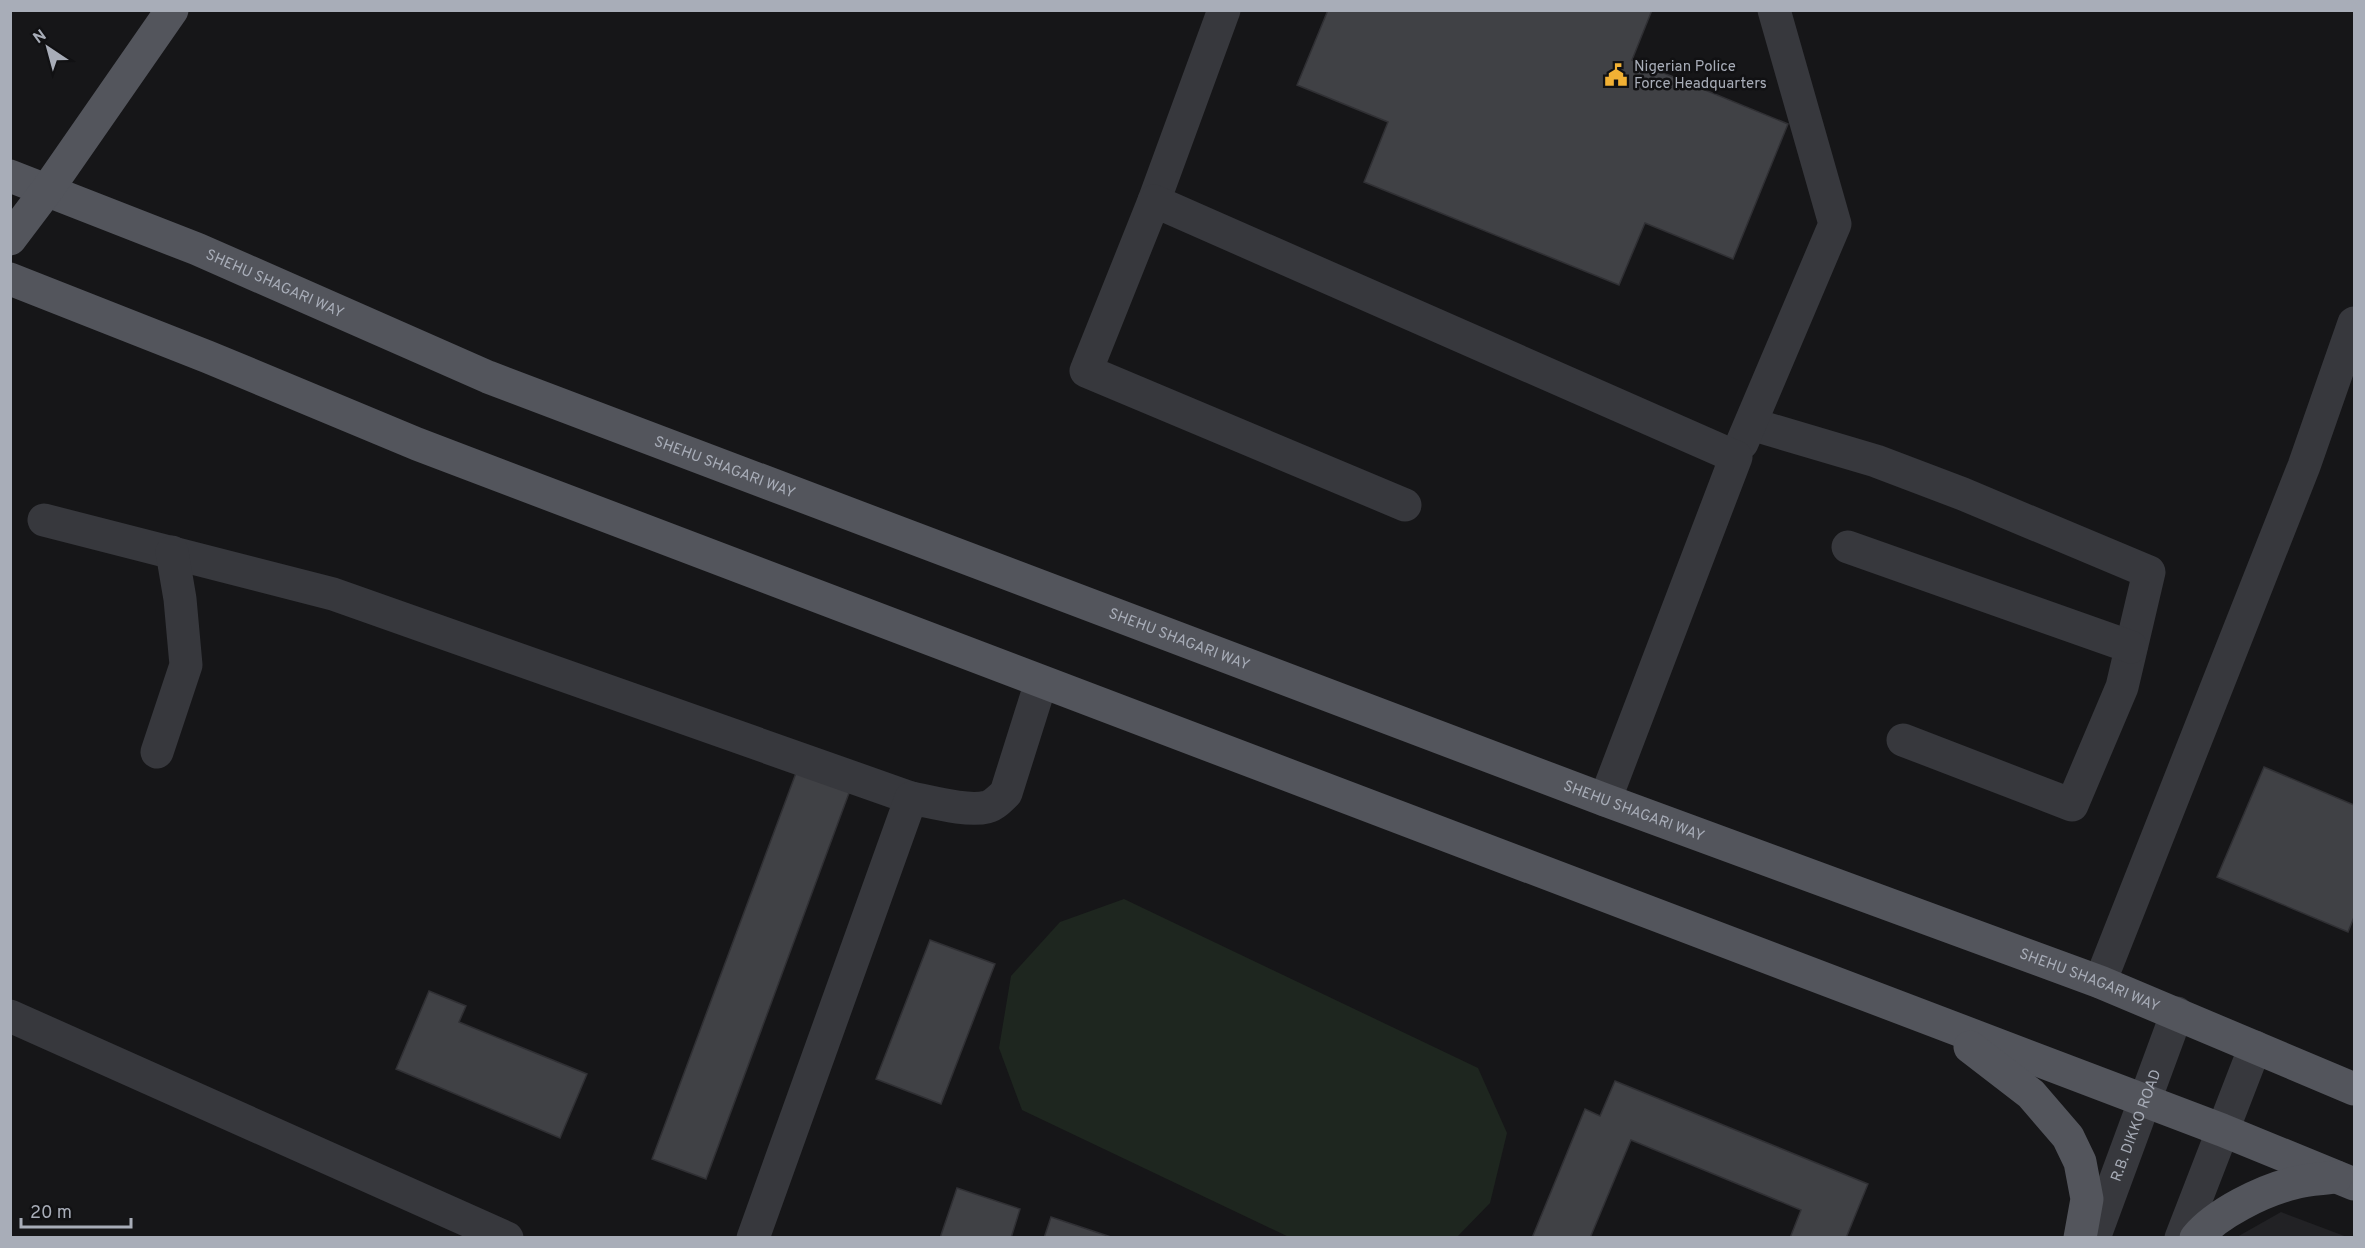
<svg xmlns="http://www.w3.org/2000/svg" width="2365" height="1248" font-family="Overpass,sans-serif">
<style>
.built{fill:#222225}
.green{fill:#1e261f}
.building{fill:#404145;stroke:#303034;stroke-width:1.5}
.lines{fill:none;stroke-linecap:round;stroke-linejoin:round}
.minor{stroke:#37383d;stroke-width:33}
.major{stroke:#53555c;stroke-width:33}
.labels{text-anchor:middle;stroke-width:5;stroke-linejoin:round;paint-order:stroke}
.poi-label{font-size:15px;fill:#a8adb8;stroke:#111113;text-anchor:start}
.street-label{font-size:15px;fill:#a8adb8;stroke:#111113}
</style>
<rect width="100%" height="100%" fill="#161618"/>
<path class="built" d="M2281,1212L2347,1237H2237Z"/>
<path class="green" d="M1124,899L1478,1068L1507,1133L1490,1203L1457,1237H1289L1022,1110L999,1048L1011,976L1060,922Z"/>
<path class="building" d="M1328,10H1652L1632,60L1788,124L1733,259L1645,223L1619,285L1364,182L1388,122L1297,85Z
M799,765L852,785L706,1179L652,1159Z
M2264,767L2354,805V917L2348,932L2217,877Z
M930,940L995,964L941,1104L876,1079Z
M429,991L466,1006L459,1022L587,1074L560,1138L396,1069Z
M1615,1081L1868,1184L1846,1238H1790L1801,1210L1631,1140L1590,1238H1532L1585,1109L1600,1116Z
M957,1188L1020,1209L1011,1238H940Z
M1051,1217L1114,1238H1044Z"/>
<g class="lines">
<g class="minor">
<path d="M1154,201L1224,10"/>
<path d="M1751,424L1876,461L1963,494L2149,572L2122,687L2072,805L1903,740"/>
<path d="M1742,443L1835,224L1774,10"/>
<path d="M1405,505L1086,371L1154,201L1736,457L1605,800"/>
<path d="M44,520L333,594L911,798"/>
<path d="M1848,547L2131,647"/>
<path d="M157,752L186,665L180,599L172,552"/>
<path d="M2100,982L2304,466L2354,323"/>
<path d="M10,1016L507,1238"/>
<path d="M753,1238L911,798C932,802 967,812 987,807C994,805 1000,799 1006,793L1041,682"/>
<path id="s1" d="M2094,1238L2177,1013"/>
<path d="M2181,1238L2255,1047"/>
</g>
<g class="major">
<path id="s2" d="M10,176L197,249L488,377L1605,800L2100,982L2354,1089"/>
<path d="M10,239L47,190L172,10"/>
<path d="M10,279L208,357L417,444L2222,1130L2354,1184"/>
<path d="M1970,1047L2031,1094L2068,1137L2080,1162L2087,1199L2080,1238"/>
<path d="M2196,1238C2217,1213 2262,1191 2294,1183C2307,1179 2322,1179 2336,1177"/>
</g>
</g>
<defs>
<g id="civic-bare" transform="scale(1.8)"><path d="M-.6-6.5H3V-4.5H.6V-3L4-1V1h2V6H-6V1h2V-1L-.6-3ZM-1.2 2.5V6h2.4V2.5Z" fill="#f2b134" stroke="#111113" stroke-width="2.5" paint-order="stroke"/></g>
</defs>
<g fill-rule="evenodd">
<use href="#civic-bare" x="1616" y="75"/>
</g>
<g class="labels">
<g class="poi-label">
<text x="1634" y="71">Nigerian Police<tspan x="1634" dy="17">Force Headquarters</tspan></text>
</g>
<g class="street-label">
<text dy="5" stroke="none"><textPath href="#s2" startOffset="286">SHEHU SHAGARI WAY</textPath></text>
<text dy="5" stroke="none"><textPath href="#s2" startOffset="772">SHEHU SHAGARI WAY</textPath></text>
<text dy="5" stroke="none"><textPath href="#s2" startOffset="1258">SHEHU SHAGARI WAY</textPath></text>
<text dy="5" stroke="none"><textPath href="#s2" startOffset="1744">SHEHU SHAGARI WAY</textPath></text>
<text dy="5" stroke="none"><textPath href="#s2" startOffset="2230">SHEHU SHAGARI WAY</textPath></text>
<text dy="5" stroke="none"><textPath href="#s1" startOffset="120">R.B. DIKKO ROAD</textPath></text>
</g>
</g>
<rect width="2365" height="1248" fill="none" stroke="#a8adb8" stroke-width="24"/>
<g transform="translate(48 48) rotate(324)" stroke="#111113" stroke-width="4.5" paint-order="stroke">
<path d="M0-4.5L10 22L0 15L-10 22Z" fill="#a8adb8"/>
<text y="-9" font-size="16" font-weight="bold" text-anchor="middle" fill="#a8adb8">N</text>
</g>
<path d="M21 1218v9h110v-9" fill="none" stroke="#a8adb8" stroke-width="3"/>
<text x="30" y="1218" font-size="18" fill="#a8adb8" stroke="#111113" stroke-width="4.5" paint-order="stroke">20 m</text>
</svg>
